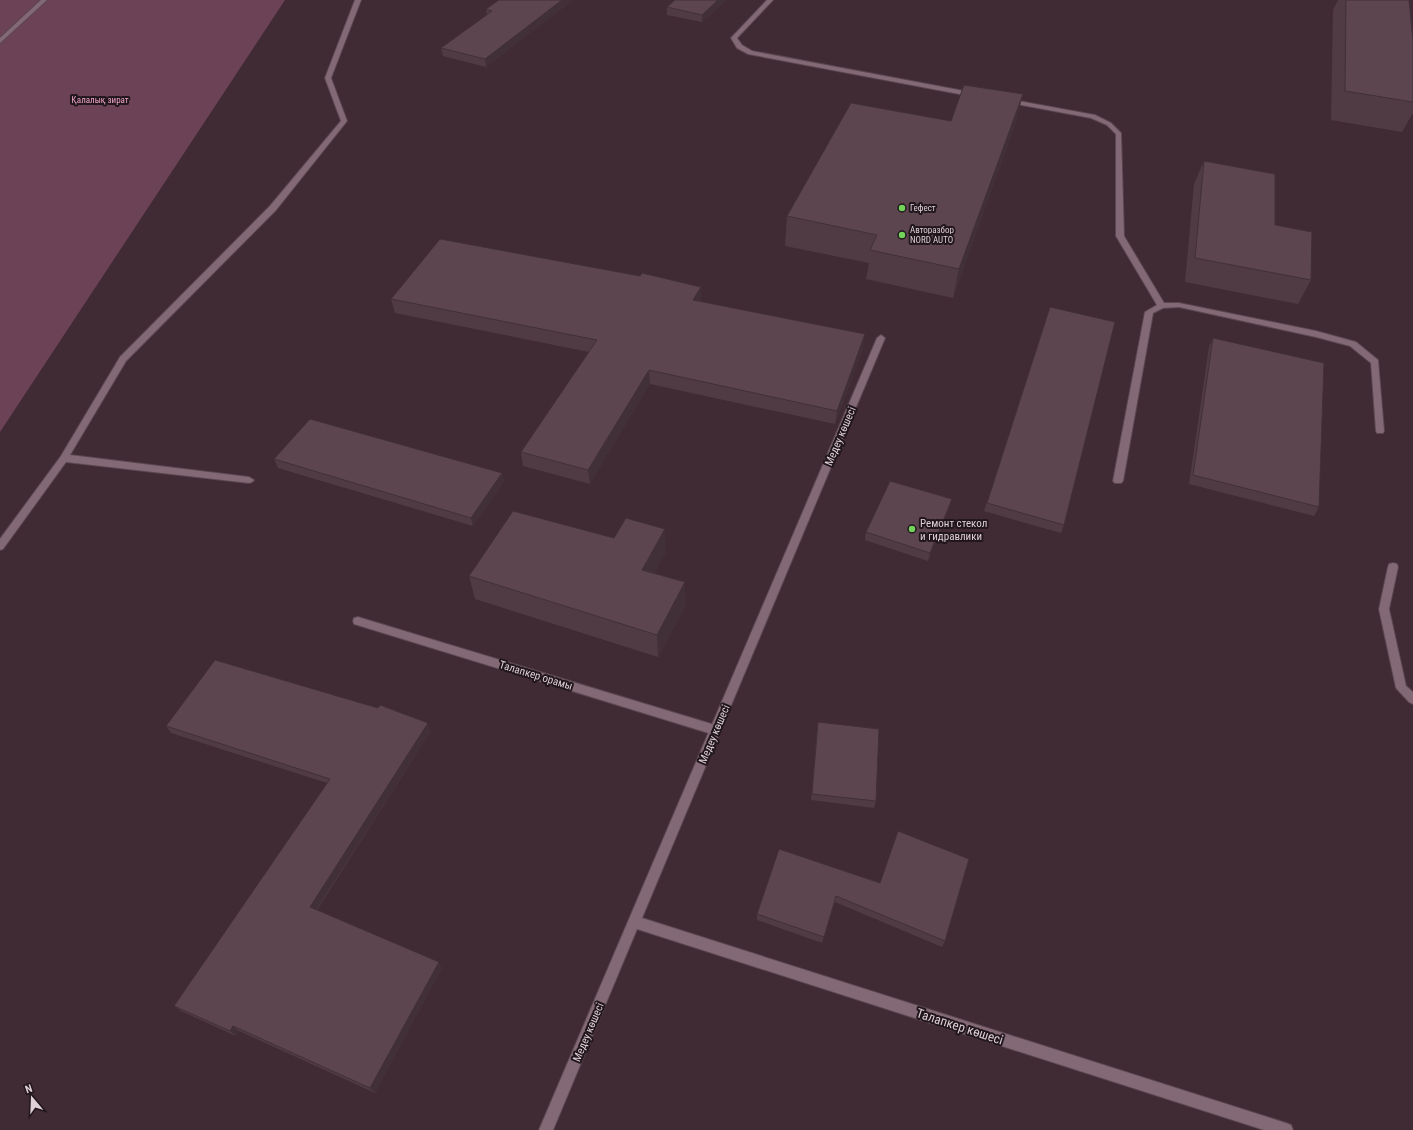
<svg xmlns="http://www.w3.org/2000/svg" width="1413" height="1130" font-family="'Roboto Condensed',sans-serif">
<style>
.green{fill:#6c4256}
.lines{fill:none;stroke-linecap:round;stroke-linejoin:round}
.lane-casing{stroke:#5a4750;stroke-width:2}
.street-casing{stroke:#5a4750;stroke-width:2}
.lane{fill:#836975;fill-rule:evenodd}
.street{fill:#836975;fill-rule:evenodd}
.wall{fill:#503b45}
.shaded-wall{fill:#413038}
.building{fill:#5d4550;stroke:#413038}
.poi-dot{fill:#73d25c;stroke:#20161b;stroke-width:1.5}
.labels{text-anchor:middle;stroke-width:4;stroke-linejoin:round;paint-order:stroke}
.far-park-label{font-size:9px;fill:#f6a7cc;stroke:#20161b}
.far-poi-label{font-size:9px;fill:#dfd0d6;stroke:#20161b;text-anchor:start}
.street-label{font-size:11px;fill:#dfd0d6;stroke:#20161b}
.poi-label{font-size:11px;fill:#dfd0d6;stroke:#20161b;text-anchor:start}
.near-street-label{font-size:13px;fill:#dfd0d6;stroke:#20161b}
</style>
<rect width="100%" height="100%" fill="#402a34"/>
<path class="green" d="M0,0H285L0,432Z"/>
<g class="lines">
<g class="lane-casing">
<path id="lane" d="M41,0H47L0,43V38Z
M355,0H361L331,78L347,121L276,210L126,361L70,455L249,477L254,480L252,482L249,483L66,462L3,549L0,550V539L61,456L120,357L270,206L341,121L325,78Z
M767,0H773L737,38L742,45L752,51L975,93L978,95L975,97L748,54L737,48L731,38Z
M1008,99L1095,115L1111,123L1121,133L1124,236L1164,303H1179L1316,331L1356,342L1378,360L1384,431L1383,433H1377L1376,431L1371,363L1350,346L1316,337L1179,307L1163,308L1153,313L1123,481L1121,483H1115L1113,481L1145,312L1157,305L1116,236V134L1107,125L1091,118L1006,102L1005,101Z
M358,617L715,725L719,727L721,730L719,733L715,735L354,624L353,621L354,618Z"/>
</g>
<g class="street-casing">
<path id="street" d="M881,335L885,338L642,918L1286,1123L1291,1125L1293,1130H1264L637,929L553,1130H539L877,338Z
M1393,563L1397,564L1398,567L1389,609L1406,686L1413,692V704L1409,702L1396,688L1379,609L1388,567L1389,564Z"/>
</g>
<use href="#lane" class="lane"/>
<use href="#street" class="street"/>
</g>
<path class="wall" d="M499,0H573L486,67L443,56L441,48L487,15L486,9Z
M675,0H727L702,22L667,15V7Z
M1338,0H1409L1413,41V113L1402,132L1331,120L1333,10Z
M951,121L1016,122L953,298L866,279L869,263L785,246L787,216Z
M1204,161L1275,225L1311,280L1298,304L1185,282L1194,184Z
M391,299L701,300L700,301L863,348L835,424L650,384L590,484L523,466L521,452L589,352L395,313Z
M1050,307L1064,525L1061,533L984,511Z
M1213,338L1319,507L1314,516L1189,484L1209,347Z
M274,459L502,473L504,482L473,526L278,468Z
M949,508L928,561L865,540L866,532Z
M666,552L654,573L686,605L658,657L475,599L469,576Z
M818,722L876,801L874,808L811,800L817,730Z
M166,726L431,731L317,910L442,968L375,1093L239,1031L236,1036L181,1011L174,1006L327,783L171,733Z
M779,849L945,941L942,947L835,902L822,943L757,920V914Z"/>
<path class="shaded-wall" d="M562,0H573L486,67L485,59Z
M718,0H727L702,22V15Z
M1023,94L1016,122L953,298L959,269Z
M701,287V300L693,313V300Z
M865,334L863,348L835,424L837,411Z
M649,370L650,384L590,484L588,470Z
M502,473L504,482L473,526L471,518Z
M952,499L949,508L928,561L930,553Z
M665,529L666,552L643,593L642,570Z
M685,582L686,605L658,657L657,635Z
M428,723L431,731L314,913L310,907Z
M439,962L442,968L375,1093L370,1088Z
M233,1026L239,1031L236,1036L230,1031Z"/>
<path class="building" d="M499,0H562L485,59L441,48L492,11L486,9Z
M675,0H718L702,15L667,7Z
M1346,0H1409L1413,41V102L1345,91Z
M964,85L1023,94L959,269L870,250L877,235L787,216L851,103L951,121Z
M1204,161L1275,174V225L1312,232L1311,280L1195,258Z
M440,239L640,276L642,273L701,287L693,300L865,334L837,411L649,370L588,470L521,452L597,340L391,299Z
M1050,307L1115,322L1064,525L987,503Z
M1213,338L1324,363L1319,507L1193,475Z
M310,419L502,473L471,518L274,459Z
M890,481L952,499L930,553L866,532Z
M513,511L614,538L626,518L665,529L642,570L685,582L657,635L469,576Z
M215,660L378,708L380,705L428,723L310,907L439,962L370,1088L233,1026L230,1031L174,1006L330,779L166,726Z
M818,722L879,729L876,801L812,794Z
M898,831L969,859L945,941L836,896L824,937L757,914L779,849L880,883Z"/>
<g class="poi-dot">
<circle cx="902" cy="208" r="4"/>
<circle cx="902" cy="235" r="4"/>
<circle cx="912" cy="529" r="4"/>
</g>
<g class="labels">
<g class="far-park-label">
<text x="100" y="103">Қалалық зират</text>
</g>
<g class="far-poi-label">
<text x="910" y="211">Гефест</text>
<text x="910" y="233">Авторазбор<tspan x="910" dy="10">NORD AUTO</tspan></text>
</g>
<g class="street-label">
<text transform="translate(840 436) rotate(-67)" y="4">Медеу көшесі</text>
<text transform="translate(536 675) rotate(17)" y="4">Талапкер орамы</text>
<text transform="translate(714 734) rotate(-67)" y="4">Медеу көшесі</text>
<text transform="translate(588 1032) rotate(-67)" y="4">Медеу көшесі</text>
</g>
<g class="poi-label">
<text x="920" y="527">Ремонт стекол<tspan x="920" dy="13">и гидравлики</tspan></text>
</g>
<g class="near-street-label">
<text transform="translate(960 1026) rotate(18)" y="5">Талапкер көшесі</text>
</g>
</g>
<g transform="translate(32 1098) rotate(341)" stroke="#20161b" stroke-width="3" paint-order="stroke">
<path d="M0-3L7 15L0 10L-7 15Z" fill="#dfd0d6"/>
<text y="-6" font-size="11" font-weight="bold" text-anchor="middle" fill="#dfd0d6">N</text>
</g>
</svg>
